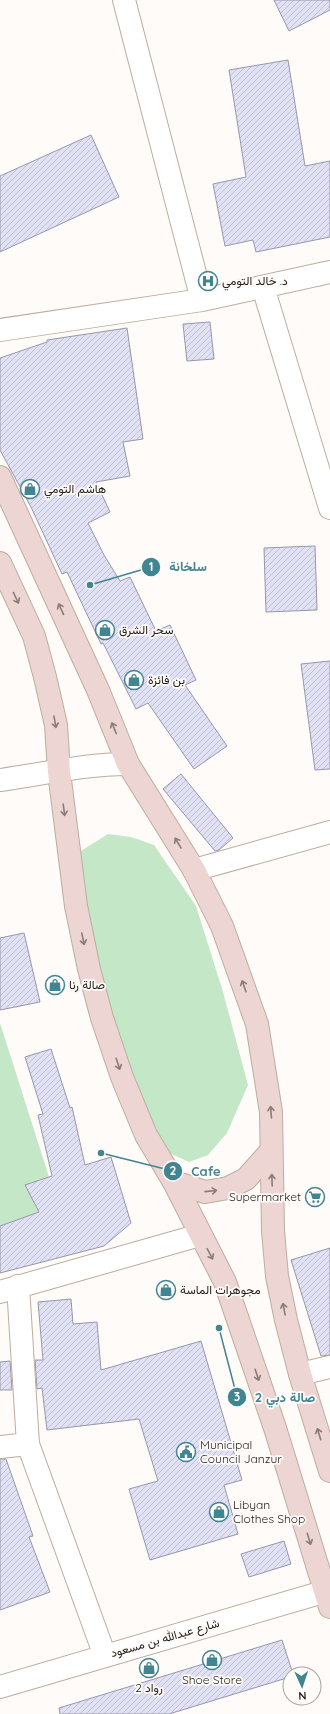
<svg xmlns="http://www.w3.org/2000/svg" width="330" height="1714" font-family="Quicksand,Vazirmatn,sans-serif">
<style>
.green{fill:#c3e7c7}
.building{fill:url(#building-hatch);stroke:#9897aa}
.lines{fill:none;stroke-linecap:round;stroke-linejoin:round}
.minor-casing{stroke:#bcad9f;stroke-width:24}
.tertiary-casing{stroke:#bcad9f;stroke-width:24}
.secondary-casing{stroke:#bcad9f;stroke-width:24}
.minor{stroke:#fff;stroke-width:22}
.tertiary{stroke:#fff;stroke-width:22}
.secondary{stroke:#ecd5d2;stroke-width:22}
.oneway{stroke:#8a7c77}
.labels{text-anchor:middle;stroke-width:3.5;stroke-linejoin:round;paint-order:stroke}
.poi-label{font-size:12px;fill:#28221c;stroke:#fefbf8;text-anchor:start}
.street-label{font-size:12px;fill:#28221c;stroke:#fefbf8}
.leader{fill:none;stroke:#418593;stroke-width:1.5}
.callout-dot{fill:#418593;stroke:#fefbf8;stroke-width:1.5}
.mark-label{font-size:12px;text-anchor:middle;font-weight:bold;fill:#fff}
.callout-label{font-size:13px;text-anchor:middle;font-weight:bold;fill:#418593;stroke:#fefbf8;stroke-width:3.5;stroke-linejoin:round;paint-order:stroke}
</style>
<defs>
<pattern id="building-hatch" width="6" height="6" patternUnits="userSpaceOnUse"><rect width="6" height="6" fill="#e1e1f5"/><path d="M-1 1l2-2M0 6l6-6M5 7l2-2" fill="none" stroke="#c1c1d1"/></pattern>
</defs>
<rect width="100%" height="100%" fill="#fefbf8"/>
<path class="green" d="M108,834L131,837L154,845L196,906L223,992L248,1085L227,1133L208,1155L189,1162L167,1152L146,1119L123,1059L76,872L81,851Z
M0,1023L49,1177L25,1185L39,1212L0,1226Z"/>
<path class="building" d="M274,0H330V10L289,31Z
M288,60L305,166L330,161V237L256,252L253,240L225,246L213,184L246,177L229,70Z
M91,135L119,197L0,252V176Z
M210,322L214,359L187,361L183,324Z
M127,328L143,439L123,442L130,476L96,482L110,512L88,523L104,555L120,581L130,577L156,631L170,625L196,680L185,685L227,746L194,769L148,703L136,709L103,643L101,644L67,572L62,574L31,507L0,450V358L47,342V340Z
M315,546L317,610L266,612L264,548Z
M330,661V769L315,770L301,664Z
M181,774L233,838L219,850L215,851L163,789Z
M24,933L40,1002L0,1010V938Z
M51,1049L70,1108L72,1107L85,1165L111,1157L131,1223L104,1246L0,1273V1226L39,1212L25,1185L52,1176L38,1115L43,1114L25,1057Z
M330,1248V1355L321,1356L291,1260Z
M71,1299L73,1324L97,1322L101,1370L201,1341L242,1480L224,1485L238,1534L150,1560L129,1489L158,1481L139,1419L47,1430L42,1388L37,1389L35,1360H43L38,1302Z
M10,1361L12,1390H0V1362Z
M0,1459H6L33,1536L29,1537L50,1592L0,1610Z
M284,1541L291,1564L249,1577L241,1554Z
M282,1640L293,1674H290V1677L169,1714H60L59,1708Z"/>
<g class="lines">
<g class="minor-casing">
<path id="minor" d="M124,0L202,300
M263,287L330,508
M0,330L202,300L330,272
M0,780C43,774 85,764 128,764
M194,870L330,832
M0,1292L200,1235
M300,1374L330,1367
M28,1444L105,1656
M0,1447L28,1444L18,1286"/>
</g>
<g class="tertiary-casing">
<path id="tertiary" d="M0,1687L330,1590"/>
</g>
<g class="secondary-casing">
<path id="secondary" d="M0,477L98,690L128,764L194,870L222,926L257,1024L271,1112L273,1231L277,1276L286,1320L300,1374L330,1471
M0,563L34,636L45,677L56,725L59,772L76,906L89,969L102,1018L122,1077L146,1135L174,1182L225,1282L275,1428L330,1607
M174,1182L205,1192L228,1188L246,1179L271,1151"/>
</g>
<use href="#minor" class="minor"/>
<use href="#tertiary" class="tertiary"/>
<use href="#secondary" class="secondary"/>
</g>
<defs><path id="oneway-shaft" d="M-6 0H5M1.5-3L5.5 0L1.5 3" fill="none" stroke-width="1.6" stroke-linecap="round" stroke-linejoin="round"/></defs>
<g class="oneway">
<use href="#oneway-shaft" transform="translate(16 598) rotate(65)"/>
<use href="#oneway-shaft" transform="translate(61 609) rotate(-115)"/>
<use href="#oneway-shaft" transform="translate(55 722) rotate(80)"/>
<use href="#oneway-shaft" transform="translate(114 728) rotate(-112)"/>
<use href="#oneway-shaft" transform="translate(64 810) rotate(82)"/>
<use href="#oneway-shaft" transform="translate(178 843) rotate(-121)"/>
<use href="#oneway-shaft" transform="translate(83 939) rotate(78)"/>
<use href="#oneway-shaft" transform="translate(244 986) rotate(-109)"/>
<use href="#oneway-shaft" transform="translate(118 1064) rotate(72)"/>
<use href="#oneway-shaft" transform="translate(271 1112) rotate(-94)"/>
<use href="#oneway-shaft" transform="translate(272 1180) rotate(-92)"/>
<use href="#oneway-shaft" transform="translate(211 1191) rotate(-6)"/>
<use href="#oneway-shaft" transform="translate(210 1254) rotate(62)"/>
<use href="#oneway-shaft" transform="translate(284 1309) rotate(-101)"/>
<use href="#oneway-shaft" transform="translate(257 1375) rotate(72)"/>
<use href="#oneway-shaft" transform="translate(319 1434) rotate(-107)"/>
<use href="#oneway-shaft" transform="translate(309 1539) rotate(73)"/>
</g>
<defs>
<g id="hospital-ring" transform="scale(1)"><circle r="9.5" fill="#fefbf8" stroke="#418593" stroke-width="1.5"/><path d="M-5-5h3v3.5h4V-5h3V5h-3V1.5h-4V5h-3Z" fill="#418593"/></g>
<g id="shop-ring" transform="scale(1)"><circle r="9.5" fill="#fefbf8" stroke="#418593" stroke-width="1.5"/><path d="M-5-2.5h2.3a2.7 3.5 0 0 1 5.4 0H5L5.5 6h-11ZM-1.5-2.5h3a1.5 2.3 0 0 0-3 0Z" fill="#418593"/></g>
<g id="supermarket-ring" transform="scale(1)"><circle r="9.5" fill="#fefbf8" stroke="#418593" stroke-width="1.5"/><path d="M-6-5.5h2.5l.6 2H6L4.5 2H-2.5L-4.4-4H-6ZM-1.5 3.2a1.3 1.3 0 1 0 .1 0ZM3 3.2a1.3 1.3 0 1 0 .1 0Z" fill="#418593"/></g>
<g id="civic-ring" transform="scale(1)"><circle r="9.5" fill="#fefbf8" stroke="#418593" stroke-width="1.5"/><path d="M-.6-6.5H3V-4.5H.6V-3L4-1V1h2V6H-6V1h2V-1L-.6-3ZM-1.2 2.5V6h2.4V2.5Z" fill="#418593"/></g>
</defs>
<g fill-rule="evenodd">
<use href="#hospital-ring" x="208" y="281"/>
<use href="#shop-ring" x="30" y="489"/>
<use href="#shop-ring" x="105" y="630"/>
<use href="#shop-ring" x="134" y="680"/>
<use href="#shop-ring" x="55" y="985"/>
<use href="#supermarket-ring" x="315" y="1197"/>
<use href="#shop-ring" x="166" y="1290"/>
<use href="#civic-ring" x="186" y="1452"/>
<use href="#shop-ring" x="219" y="1512"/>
<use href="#shop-ring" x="212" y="1660"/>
<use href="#shop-ring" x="149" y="1668"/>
</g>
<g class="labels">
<g class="poi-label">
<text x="222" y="285">د. خالد التومي</text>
<text x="44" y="493">هاشم التومي</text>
<text x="119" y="634">سحر الشرق</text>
<text x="148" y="684">بن فائزة</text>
<text x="69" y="989">صالة رنا</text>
<text x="301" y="1201" text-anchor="end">Supermarket</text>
<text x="180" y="1294">مجوهرات الماسة</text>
<text x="200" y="1449">Municipal<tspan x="200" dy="14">Council Janzur</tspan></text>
<text x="233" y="1509">Libyan<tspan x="233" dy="14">Clothes Shop</tspan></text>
<text x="212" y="1684" text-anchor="middle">Shoe Store</text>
<text x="149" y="1692" text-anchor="middle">رواد 2</text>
</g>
<g class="street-label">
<text transform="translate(165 1638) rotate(-16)" y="4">شارع عبدالله بن مسعود</text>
</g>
</g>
<path class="leader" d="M90 585L151 567M101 1153L173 1171M219 1328L237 1397"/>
<g class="callout-dot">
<circle cx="90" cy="585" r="4"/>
<circle cx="101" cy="1153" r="4"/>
<circle cx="219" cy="1328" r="4"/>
<circle cx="151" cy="567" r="10"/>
<circle cx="173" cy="1171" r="10"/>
<circle cx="237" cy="1397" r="10"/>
</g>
<g class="mark-label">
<text x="151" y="571">1</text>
<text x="173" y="1175">2</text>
<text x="237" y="1401">3</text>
</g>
<g class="callout-label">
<text x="188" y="571">سلخانة</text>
<text x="206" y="1176">Cafe</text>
<text x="285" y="1402">صالة دبي 2</text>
</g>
<g transform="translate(302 1686) rotate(177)"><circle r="19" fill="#fefbf8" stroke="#a8a4a0"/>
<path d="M0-3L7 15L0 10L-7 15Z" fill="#418593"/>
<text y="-6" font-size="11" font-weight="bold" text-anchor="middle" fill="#28221c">N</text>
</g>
</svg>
